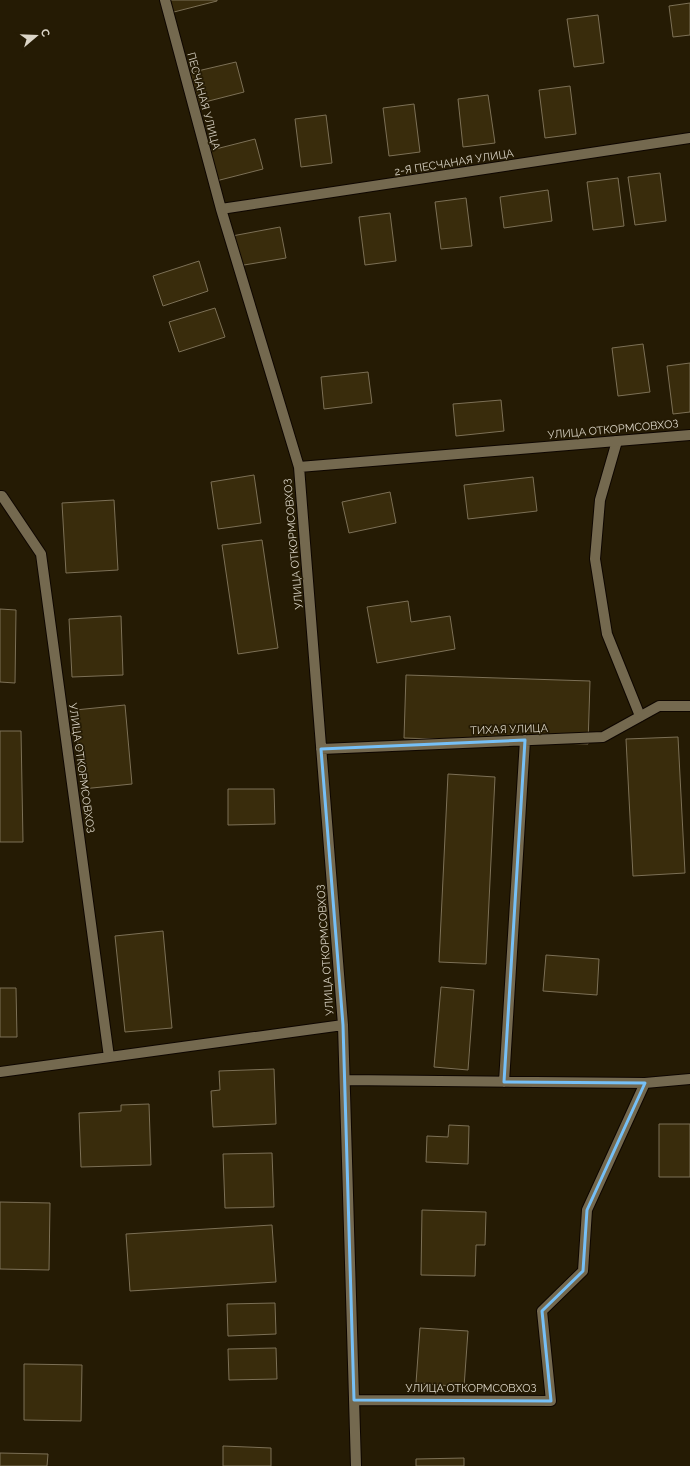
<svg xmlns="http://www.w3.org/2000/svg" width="690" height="1466" font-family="Raleway,sans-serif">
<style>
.building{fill:#392c0c;stroke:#7c7056}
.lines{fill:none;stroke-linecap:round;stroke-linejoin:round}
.service-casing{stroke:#0e0600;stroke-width:12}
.minor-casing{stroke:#0e0600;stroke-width:12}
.service{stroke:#74694f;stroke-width:10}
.minor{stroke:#74694f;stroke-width:10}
.marked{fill:none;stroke:#76c0f7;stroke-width:3;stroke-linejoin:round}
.labels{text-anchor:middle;stroke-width:3.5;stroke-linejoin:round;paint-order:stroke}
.street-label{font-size:11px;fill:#dbd5c7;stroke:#251b04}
</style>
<rect width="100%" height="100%" fill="#251b04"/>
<path class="building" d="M167,0H217V1L170,13Z
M690,3V35L673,37L669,6Z
M598,15L604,63L574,67L567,19Z
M236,62L244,92L197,104L189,73Z
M570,86L576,134L545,138L539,90Z
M488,95L495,143L463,147L458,99Z
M414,104L420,152L389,156L383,108Z
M326,115L332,163L301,167L295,119Z
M255,139L263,169L216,181L208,151Z
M660,173L666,221L635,225L628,177Z
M618,178L624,226L593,230L587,182Z
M548,190L552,221L504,228L500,197Z
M466,198L472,246L441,249L435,202Z
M390,213L396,261L365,265L359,217Z
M280,227L286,258L238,266L232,236Z
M199,261L208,291L163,306L153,276Z
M215,308L225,337L179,352L169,322Z
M643,344L650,392L618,396L612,348Z
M690,363V412L673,414L667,366Z
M368,372L372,403L324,409L321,377Z
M501,400L504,431L456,436L453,404Z
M254,475L261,523L218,529L211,482Z
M533,477L537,511L468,519L464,485Z
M390,492L396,523L349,533L342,502Z
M114,500L118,570L66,573L62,503Z
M262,540L278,648L238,654L222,545Z
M408,601L411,622L450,616L455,649L377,663L367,607Z
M0,609L16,610L15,683L0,682Z
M121,616L123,675L72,677L69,619Z
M406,675L590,681L588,744L404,738Z
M125,705L132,784L82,789L75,710Z
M0,731H21L23,842H0Z
M678,737L685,873L633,876L626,739Z
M448,774L495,777L486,964L439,962Z
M228,789H274L275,824L228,825Z
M163,931L172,1028L125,1032L115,936Z
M546,955L599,959L597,995L543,991Z
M441,987L474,990L468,1070L434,1067Z
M0,988H16L17,1037H0Z
M274,1069L276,1124L213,1127L211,1091L220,1090L219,1071Z
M149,1104L151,1165L81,1167L79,1113L121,1111V1105Z
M659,1124H690V1177H659Z
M449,1125L469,1126L468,1164L426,1162L427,1136L448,1137Z
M272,1153L274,1207L225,1208L223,1154Z
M0,1202L50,1203L49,1270L0,1269Z
M422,1210L486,1212L485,1245H476L475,1276L421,1275Z
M272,1225L276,1282L130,1291L126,1234Z
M275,1303L276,1334L228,1336L227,1304Z
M420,1328L468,1331L464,1387L416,1383Z
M276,1348L277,1379L229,1380L228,1349Z
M24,1364L82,1365L81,1421L24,1420Z
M223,1446L271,1448V1466H223Z
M0,1453L48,1454L47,1466H0Z
M464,1458V1466H416V1459Z"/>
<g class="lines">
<g class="service-casing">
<path id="service" d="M617,441L600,500L595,559L607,634L640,716"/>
</g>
<g class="minor-casing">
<path id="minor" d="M165,0L221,209L299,467L343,1025L356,1466
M221,209L690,138
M299,467L690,435
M0,496H2L41,554L109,1057
M321,749L603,737L659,706H690
M0,1072L343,1025
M345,1080L645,1083L690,1079
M504,1082L525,740
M354,1400L551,1401L542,1311L583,1271L587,1210L645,1083"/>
</g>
<use href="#service" class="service"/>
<use href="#minor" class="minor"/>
</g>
<path class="marked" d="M525,740L504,1082L645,1083L587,1210L583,1271L542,1311L551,1401L354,1400L343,1025L321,749Z"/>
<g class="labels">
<g class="street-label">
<text transform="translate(204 101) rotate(75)" y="4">ПЕСЧАНАЯ УЛИЦА</text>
<text transform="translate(454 162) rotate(-9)" y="4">2-Я ПЕСЧАНАЯ УЛИЦА</text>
<text transform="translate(613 429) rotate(-5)" y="4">УЛИЦА ОТКОРМСОВХОЗ</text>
<text transform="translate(293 544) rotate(-95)" y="4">УЛИЦА ОТКОРМСОВХОЗ</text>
<text transform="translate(509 729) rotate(-2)" y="4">ТИХАЯ УЛИЦА</text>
<text transform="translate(82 768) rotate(82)" y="4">УЛИЦА ОТКОРМСОВХОЗ</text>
<text transform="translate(325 950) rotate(-94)" y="4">УЛИЦА ОТКОРМСОВХОЗ</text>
<text x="471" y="1392">УЛИЦА ОТКОРМСОВХОЗ</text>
</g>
</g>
<g transform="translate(36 36) rotate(71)" stroke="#251b04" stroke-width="3" paint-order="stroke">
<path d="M0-3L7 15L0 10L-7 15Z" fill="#dbd5c7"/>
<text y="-6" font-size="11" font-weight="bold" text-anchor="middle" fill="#dbd5c7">С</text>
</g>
</svg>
